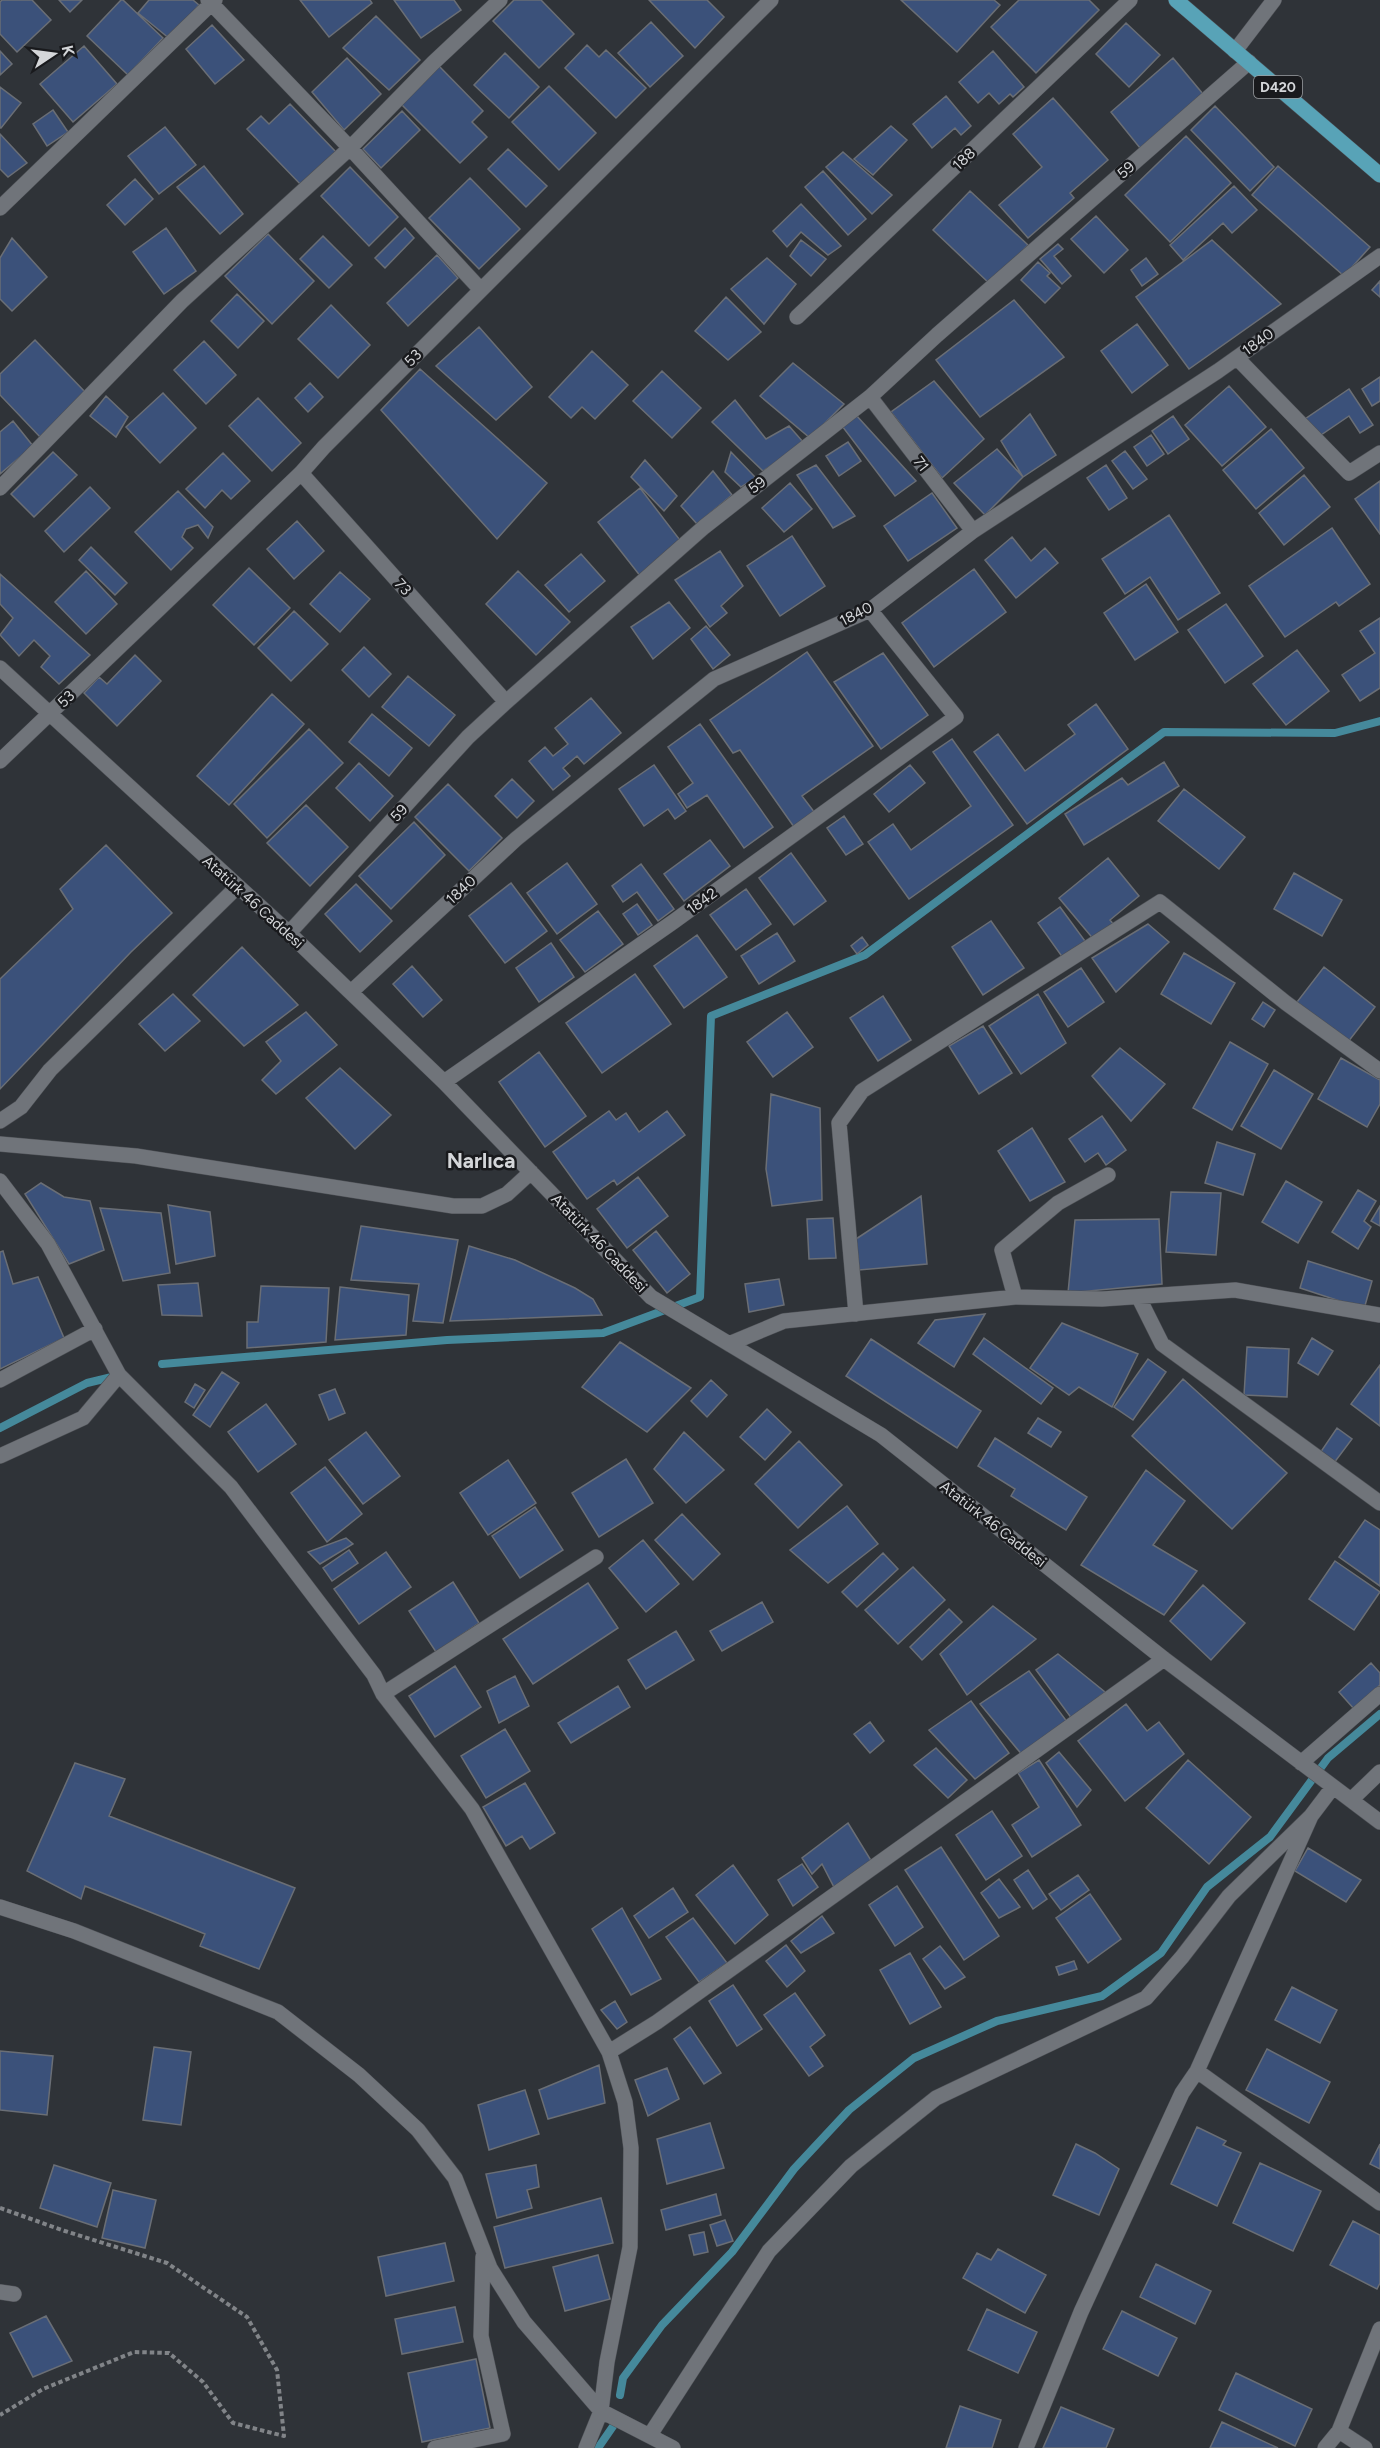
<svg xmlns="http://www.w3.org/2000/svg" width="1380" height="2448" font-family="Figtree,sans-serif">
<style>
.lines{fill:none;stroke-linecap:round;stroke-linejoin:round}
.stream{stroke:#45899b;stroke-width:8}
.building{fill:#3b517a;stroke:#6a6e75;stroke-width:1.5}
.minor-casing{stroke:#4c4f54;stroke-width:16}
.major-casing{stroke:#4c4f54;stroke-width:16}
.path{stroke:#818488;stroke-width:4;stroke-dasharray:4.5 3;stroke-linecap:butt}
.minor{stroke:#70747a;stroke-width:15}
.major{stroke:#58a3b7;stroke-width:15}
.labels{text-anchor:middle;stroke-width:5;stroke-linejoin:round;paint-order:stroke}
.shield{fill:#191a1d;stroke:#9c9ea1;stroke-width:1.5}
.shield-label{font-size:14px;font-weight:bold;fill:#d4d6d9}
.street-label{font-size:15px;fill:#d4d6d9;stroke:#191a1d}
.district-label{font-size:21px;font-weight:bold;fill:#d4d6d9;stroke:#191a1d}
</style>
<rect width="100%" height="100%" fill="#2f3338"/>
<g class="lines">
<path class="stream" d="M162,1364L447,1340L603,1333L700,1297L711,1016L865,955L1164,732L1335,733L1380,721
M0,1428L87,1383L112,1377
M620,2395L623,2378L662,2325L732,2252L794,2169L849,2110L914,2058L997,2021L1102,1996L1161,1953L1207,1887L1270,1837L1328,1758L1380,1714
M598,2448L616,2422"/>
</g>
<path class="building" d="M2,0H32L51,20L17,52L0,34V2Z
M59,0H82L70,12Z
M121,0H123L163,38L128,75L87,36Z
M149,0H193L199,5L170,39L138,13Z
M300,0H370L372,3L329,37Z
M394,0H454L461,10L421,38Z
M514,0H541L574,34L539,68L493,21Z
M649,0H707L724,17L695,48Z
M901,0H994L1000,5L957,52Z
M1019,0H1089L1099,10L1036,73L991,27Z
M376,16L420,60L389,90L343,48Z
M651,22L683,56L650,87L618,53Z
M1126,23L1160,55L1129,87L1096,54Z
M212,25L244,60L215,84L186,49Z
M587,45L599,57L606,50L646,88L616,118L565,68Z
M84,46L117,84L73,122L40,84Z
M0,51L12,64L0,75Z
M993,51L1024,87L1013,97L1010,94L999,104L989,93L978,103L959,82Z
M505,53L539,87L509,118L474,85Z
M347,58L381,94L344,130L312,92Z
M1173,58L1203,94L1140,148L1111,112Z
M439,66L483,111L472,122L487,137L460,163L401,104Z
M549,86L596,133L559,170L512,122Z
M0,87L21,103L1,128H0Z
M946,96L971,126L961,135L955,128L932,148L913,124Z
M1053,98L1108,160L1070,193L1074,198L1028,238L999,205L1042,167L1013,134Z
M290,104L336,152L302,186L247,129L261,116L269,124Z
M1215,106L1274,167L1250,191L1191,130Z
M53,110L68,132L47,146L33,124Z
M402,111L420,130L381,168L363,149Z
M891,126L907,140L873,175L854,159Z
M165,127L196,165L159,194L128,156Z
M0,134L27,163L8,177L0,169Z
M1186,136L1231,183L1170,242L1125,195Z
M508,149L547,186L526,207L488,169Z
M843,152L892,195L872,214L826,167Z
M204,166L243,214L220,234L177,187Z
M1278,166L1370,247L1344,276L1252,195Z
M350,167L398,217L369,246L321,196Z
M823,171L866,219L848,235L805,187Z
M470,178L520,229L479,269L429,218Z
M135,179L153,199L125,225L107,205Z
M1234,186L1257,210L1232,233L1223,223L1183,260L1170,245Z
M970,191L1028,245L991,285L933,230Z
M801,204L841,246L828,255L801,232L787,247L773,231Z
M1096,216L1128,250L1104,273L1071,239Z
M166,228L196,271L164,294L133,252Z
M405,228L414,238L385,268L375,258Z
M268,234L314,281L272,324L225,276Z
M323,236L352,265L329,288L300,259Z
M12,238L47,277L12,311L0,299V258Z
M801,240L826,259L811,276L790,256Z
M1212,240L1281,304L1189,369L1136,297Z
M1058,244L1063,249L1054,256L1071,276L1062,284L1040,259Z
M437,255L458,278L408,326L387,303Z
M767,258L796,284L764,324L731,289Z
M1146,258L1158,274L1142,286L1131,270Z
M1038,262L1050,273L1047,276L1060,288L1045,303L1021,280Z
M1380,281V297L1372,290Z
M237,294L264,321L238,348L211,321Z
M726,297L761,332L728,360L695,331Z
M1014,300L1064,357L980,417L936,360Z
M331,305L370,345L338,378L298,339Z
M1137,324L1168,365L1132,393L1101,351Z
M479,327L532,387L496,420L436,366Z
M35,340L87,394L41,438L0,395V374Z
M204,341L236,375L206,404L174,370Z
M592,351L628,385L595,419L582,407L571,418L549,397Z
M793,363L844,404L810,438L760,396Z
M420,369L547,483L497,539L381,410Z
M662,371L701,408L672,438L633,401Z
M1380,377V401L1372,406L1362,389Z
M934,381L984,439L942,478L891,412Z
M310,383L323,397L308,412L295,398Z
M1229,386L1266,427L1222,466L1185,425Z
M1349,389L1373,425L1360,433L1349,416L1318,437L1305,419Z
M163,393L196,428L160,463L126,427Z
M106,396L128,417L116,437L90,416Z
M258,398L301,443L272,471L229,426Z
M735,400L766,439L789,426L804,443L763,471L712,422Z
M1030,414L1056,455L1023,477L1001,441Z
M856,415L916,481L895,496L842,426Z
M1173,416L1189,439L1168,454L1152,431Z
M13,421L33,446L0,474V432Z
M1271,429L1304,468L1256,509L1223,470Z
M1151,435L1164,454L1147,466L1134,447Z
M848,442L861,461L839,476L826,456Z
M997,449L1023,477L985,515L954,483Z
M1125,451L1147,479L1133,489L1112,461Z
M53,452L77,475L34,517L11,494Z
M731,452L756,478L741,487L725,472Z
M223,453L250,481L231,499L222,490L205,508L186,489Z
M645,460L677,496L664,511L631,477Z
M816,465L855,516L833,528L797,475Z
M1106,465L1127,498L1109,510L1087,478Z
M713,471L732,495L697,524L681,506Z
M1304,475L1330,507L1284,545L1259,513Z
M1380,481V534L1355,499Z
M790,483L812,509L784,532L762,508Z
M90,487L110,508L64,552L45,531Z
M640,488L683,544L641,577L598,522Z
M178,491L213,527L208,538L198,525L186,529L182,537L193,548L171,570L135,532Z
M932,493L957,528L908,561L884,526Z
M1169,515L1220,593L1178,620L1150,577L1125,594L1102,559Z
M297,521L324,551L294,579L267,549Z
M1332,528L1370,584L1339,606L1336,602L1285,637L1249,586Z
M792,536L825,586L780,616L747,566Z
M1012,537L1031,561L1045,548L1058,563L1016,598L985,560Z
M91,547L127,583L115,595L79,560Z
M720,551L743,586L721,606L727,613L710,627L675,580Z
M581,554L605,581L569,612L545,585Z
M249,568L290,608L254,645L213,605Z
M974,569L1006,612L934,667L902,623Z
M86,571L117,604L86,634L55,602Z
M518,571L570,622L536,655L486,604Z
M340,572L370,599L340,632L310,604Z
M0,574L90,655L59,684L41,667L50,656L34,640L19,656L0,635L13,618L0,604Z
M1146,584L1178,632L1135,660L1104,613Z
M669,602L690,628L653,659L631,627Z
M1226,604L1263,656L1225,683L1188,630Z
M294,611L328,644L291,681L258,648Z
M1380,618V688L1360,701L1342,675L1375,653L1360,631Z
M706,626L730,655L713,669L691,639Z
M364,647L391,674L369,697L342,670Z
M1297,650L1329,691L1286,725L1253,684Z
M807,652L873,746L802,796L815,813L794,827L740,750L733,753L710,720Z
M883,653L928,715L881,749L834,682Z
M135,655L161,681L117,726L84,693L99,677L107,684Z
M408,676L455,715L429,746L382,707Z
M272,694L304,724L229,805L197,776Z
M591,698L621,733L584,764L577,756L563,768L570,776L553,790L529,761L545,747L553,756L568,744L555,728Z
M1096,704L1128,749L1027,824L974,752L998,734L1025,771L1075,734L1068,725Z
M372,714L412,748L389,776L349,742Z
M700,724L773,827L744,848L707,795L687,808L678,794L693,783L668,747Z
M309,729L343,763L267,838L234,804Z
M952,739L1013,825L909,899L868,842L893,824L911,850L971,806L933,752Z
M1164,762L1179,786L1084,845L1065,814L1122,778L1128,785Z
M359,763L393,796L370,821L336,788Z
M654,765L686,811L675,819L668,809L644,826L619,789Z
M910,765L925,783L889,812L874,794Z
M512,779L534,801L517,818L495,796Z
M448,784L502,838L469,871L415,817Z
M1184,789L1245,837L1219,869L1158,821Z
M306,805L348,847L310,886L267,843Z
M844,816L863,844L846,855L827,828Z
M414,822L445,855L391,909L359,876Z
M710,840L730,866L684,901L664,874Z
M106,845L172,913L131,952L0,1089V979L73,909L60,889Z
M791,853L826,901L794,925L759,878Z
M1108,858L1139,896L1110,920L1114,925L1095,941L1059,898Z
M567,863L597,904L557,934L527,893Z
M641,864L674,909L658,921L637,892L623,902L612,886Z
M1294,873L1342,900L1322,936L1274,909Z
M511,883L547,931L505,963L469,916Z
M356,884L392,921L360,952L325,914Z
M746,889L771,924L736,950L710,915Z
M637,904L652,925L638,935L623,914Z
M1060,907L1085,941L1063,958L1038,923Z
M598,911L623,944L585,972L560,940Z
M991,921L1024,968L983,995L952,947Z
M1148,924L1169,942L1116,992L1092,958Z
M777,933L795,961L759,984L741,956Z
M697,935L727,977L684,1008L654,966Z
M862,937L868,945L857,954L851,946Z
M551,943L574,977L539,1002L516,968Z
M242,947L298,1005L244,1046L193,995Z
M1184,953L1235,983L1211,1024L1161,994Z
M412,966L442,1000L423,1017L393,984Z
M1324,967L1375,1007L1348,1042L1297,1002Z
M1081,968L1104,1002L1068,1027L1044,992Z
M635,974L671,1024L602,1073L566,1023Z
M173,994L200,1021L165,1051L139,1024Z
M1038,994L1066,1043L1021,1074L989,1026Z
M883,996L911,1040L878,1061L850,1018Z
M1263,1002L1275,1010L1264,1027L1252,1019Z
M306,1012L337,1045L276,1094L262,1080L281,1061L266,1042Z
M787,1012L813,1047L773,1077L747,1042Z
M983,1026L1012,1073L979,1094L949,1046Z
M1230,1042L1268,1064L1232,1130L1193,1108Z
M1120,1048L1165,1084L1131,1121L1092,1076Z
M539,1052L586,1116L545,1147L499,1082Z
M1341,1058L1380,1080V1104L1367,1127L1318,1099Z
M340,1068L391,1115L355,1149L306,1098Z
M1274,1070L1313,1094L1281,1149L1241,1126Z
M771,1094L820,1108L822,1200L772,1206L766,1169Z
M609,1111L616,1120L626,1113L639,1132L667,1111L685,1135L617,1185L614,1180L587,1199L553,1152Z
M1102,1116L1126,1150L1106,1165L1098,1153L1085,1162L1069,1139Z
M1032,1128L1065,1182L1030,1201L998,1151Z
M1217,1142L1255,1154L1243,1195L1205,1183Z
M638,1177L668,1216L627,1248L597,1209Z
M1286,1181L1322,1202L1298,1243L1262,1222Z
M41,1183L64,1197L90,1201L104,1250L69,1264L25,1194Z
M1358,1190L1376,1201L1364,1221L1371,1227L1358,1249L1332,1232Z
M1171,1192L1221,1193L1216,1255L1166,1252Z
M921,1196L927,1264L859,1270L856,1239Z
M168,1205L210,1212L215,1256L176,1264Z
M1380,1206V1226L1371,1221Z
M100,1208L161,1213L170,1273L123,1281Z
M833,1218L836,1258L809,1259L807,1219Z
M1159,1219L1162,1284L1068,1293L1075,1220Z
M361,1226L458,1240L443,1323L413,1321L419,1284L351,1280Z
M656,1231L690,1274L667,1293L633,1250Z
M469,1246L515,1260L575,1288L593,1299L602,1315L450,1321Z
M3,1251L13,1284L38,1277L64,1338L0,1369V1252Z
M1308,1261L1372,1281L1364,1309L1300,1288Z
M779,1279L784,1305L749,1312L745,1284Z
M198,1283L202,1316L162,1315L158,1285Z
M261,1286L329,1288L326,1342L247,1348V1322H258Z
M340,1287L409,1295L406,1335L335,1340Z
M985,1314L954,1367L918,1343L935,1320Z
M1062,1323L1138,1354L1112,1407L1079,1387L1069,1395L1030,1368Z
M984,1338L1053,1388L1041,1404L973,1354Z
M1312,1338L1333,1351L1318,1375L1298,1363Z
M871,1339L981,1411L957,1448L846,1376Z
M620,1342L691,1388L647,1432L582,1387Z
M1247,1347L1289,1349L1287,1397L1244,1395Z
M1148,1359L1166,1372L1133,1420L1114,1407Z
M1380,1365V1426L1351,1404Z
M222,1372L239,1383L210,1427L193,1415Z
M1183,1379L1287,1473L1232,1529L1132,1436Z
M711,1380L727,1395L707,1417L691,1401Z
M195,1384L205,1390L194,1408L185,1402Z
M335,1389L345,1413L329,1420L319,1395Z
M266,1404L296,1444L258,1472L228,1432Z
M767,1409L791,1432L765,1460L740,1437Z
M1038,1418L1061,1432L1051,1447L1028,1433Z
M1337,1428L1352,1439L1334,1463L1320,1453Z
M366,1432L400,1476L363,1504L329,1460Z
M684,1432L724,1470L686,1503L654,1469Z
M995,1438L1087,1497L1066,1530L1011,1496L1015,1489L978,1466Z
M799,1441L842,1485L798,1528L755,1484Z
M626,1459L653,1503L599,1537L572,1493Z
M508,1460L536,1503L488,1535L460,1493Z
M325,1467L362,1514L327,1542L291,1493Z
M1146,1470L1185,1501L1153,1545L1197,1571L1164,1615L1081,1565Z
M847,1506L878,1544L828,1583L790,1550Z
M535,1507L563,1550L520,1578L492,1536Z
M682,1514L720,1554L693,1580L655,1540Z
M1365,1520L1380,1530V1586L1339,1557Z
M346,1538L353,1544L320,1564L308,1552Z
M643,1540L679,1584L646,1612L609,1568Z
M349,1550L358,1563L332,1581L323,1568Z
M386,1552L411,1587L359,1624L334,1589Z
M883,1553L898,1569L857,1607L842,1592Z
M1335,1561L1380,1592L1354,1630L1309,1599Z
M913,1567L945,1600L898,1644L865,1610Z
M453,1582L479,1623L436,1652L409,1611Z
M588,1583L618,1628L533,1684L503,1639Z
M1203,1585L1245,1623L1211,1660L1170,1621Z
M762,1602L773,1622L722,1651L710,1631Z
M993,1606L1036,1639L967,1695L940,1654Z
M949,1609L962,1622L922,1660L910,1647Z
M676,1631L694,1660L646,1689L628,1660Z
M1058,1654L1105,1692L1072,1719L1036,1670Z
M1371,1663L1380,1673V1685L1354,1709L1339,1692Z
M455,1666L481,1707L435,1737L409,1696Z
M1029,1671L1068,1723L1023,1756L980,1704Z
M515,1676L529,1706L499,1723L487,1691Z
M618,1686L630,1707L571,1743L558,1723Z
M971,1701L1009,1753L975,1779L929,1730Z
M1126,1704L1147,1731L1159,1722L1184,1754L1125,1801L1078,1741Z
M870,1722L884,1741L870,1753L854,1734Z
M505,1729L530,1771L486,1798L461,1756Z
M936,1748L967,1780L948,1798L914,1765Z
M1059,1752L1091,1790L1077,1807L1046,1763Z
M1039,1760L1081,1825L1032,1857L1012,1825L1039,1807L1018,1773Z
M1188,1760L1251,1817L1209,1864L1146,1808Z
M75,1763L125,1779L109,1816L295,1888L259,1969L200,1946L205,1934L85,1886L81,1899L27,1871Z
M525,1783L555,1833L530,1849L522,1836L506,1846L483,1807Z
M992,1811L1022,1856L986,1880L956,1835Z
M848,1823L872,1862L836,1891L822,1864L812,1874L802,1858Z
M941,1847L999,1936L964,1960L905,1870Z
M1308,1848L1361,1880L1346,1902L1295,1871Z
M802,1864L818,1887L793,1906L778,1880Z
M733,1865L768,1915L735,1944L696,1895Z
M1028,1870L1047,1899L1033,1909L1014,1880Z
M1078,1875L1089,1890L1061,1910L1049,1894Z
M999,1879L1020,1907L999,1918L981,1893Z
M897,1886L923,1927L895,1946L869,1905Z
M673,1888L688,1912L649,1938L634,1916Z
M1090,1894L1121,1939L1088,1963L1056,1918Z
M622,1908L661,1979L631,1995L592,1929Z
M822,1916L834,1933L801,1953L791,1941Z
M693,1918L727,1963L699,1982L666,1937Z
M786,1945L805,1971L787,1987L766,1961Z
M940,1946L965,1977L945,1989L923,1959Z
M910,1953L941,2007L910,2024L880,1970Z
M1074,1961L1077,1969L1059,1975L1056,1967Z
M733,1985L762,2029L737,2046L709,2001Z
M1292,1987L1337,2010L1320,2043L1275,2020Z
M795,1993L825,2035L810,2047L823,2066L809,2076L764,2015Z
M615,2001L627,2022L617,2029L601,2010Z
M690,2027L721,2073L704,2084L674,2039Z
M154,2047L191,2052L181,2125L143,2120Z
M1267,2049L1330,2082L1309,2123L1246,2090Z
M0,2051L53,2056L47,2115L0,2110Z
M599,2065L605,2103L548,2119L539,2090Z
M667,2068L679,2099L648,2116L635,2080Z
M525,2090L539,2134L489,2150L478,2105Z
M710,2123L724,2168L667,2184L657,2139Z
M1197,2127L1226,2141L1223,2145L1241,2153L1217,2206L1171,2184Z
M1076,2144L1095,2153L1119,2169L1099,2215L1053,2195Z
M1380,2144V2169L1370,2164Z
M1260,2163L1321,2191L1293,2251L1233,2223Z
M54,2165L111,2183L97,2227L40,2208Z
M536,2165L539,2187L527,2190L532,2208L497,2218L486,2174Z
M113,2190L156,2200L145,2248L102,2238Z
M716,2194L721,2215L666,2230L661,2210Z
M601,2198L613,2243L505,2268L494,2227Z
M725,2220L733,2241L717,2246L710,2225Z
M1353,2221L1380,2235V2283L1377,2289L1330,2265Z
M704,2232L708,2252L694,2255L689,2235Z
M445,2243L454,2281L386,2296L378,2257Z
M998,2249L1046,2275L1025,2313L963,2278L977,2253L991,2260Z
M598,2255L610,2299L565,2311L553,2267Z
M1156,2264L1211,2291L1195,2324L1140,2297Z
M455,2307L463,2342L402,2354L395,2319Z
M987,2309L1037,2332L1018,2373L968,2350Z
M1122,2311L1177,2338L1158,2376L1103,2349Z
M46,2316L72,2361L33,2377L10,2333Z
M476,2359L490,2428L422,2442L408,2373Z
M1236,2373L1312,2409L1295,2446L1219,2410Z
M960,2406L1001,2420L992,2448H946Z
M1061,2407L1114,2429L1106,2448H1043Z
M1222,2422L1278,2448H1210Z"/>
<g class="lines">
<g class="minor-casing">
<path id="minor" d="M208,0L350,148L481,290
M1235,51L1274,0
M0,208L215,0
M797,317L1130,0
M1237,358L1349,473L1380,453
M870,397L973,531
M301,473L506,702
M0,488L182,301L350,148L433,63L500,0
M0,668L289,933L444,1082L651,1297L881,1435L1164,1659L1380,1822
M0,761L301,473L324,447L771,0
M289,933L468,737L506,702L704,527L870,397L937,335L1249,62
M351,992L516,839L714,679L870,610L973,531L1218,371L1380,256
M444,1082L673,922L956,717L870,610
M0,1121L21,1107L50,1070L236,888
M0,1144L136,1156L453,1206H482L507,1194L531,1172
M0,1181L48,1244L119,1375L231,1487L374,1675L383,1694L472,1809L609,2052L657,2022L1164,1659
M1015,1297L1002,1250L1058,1203L1108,1175
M1139,1298L1162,1344L1380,1503
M856,1314L839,1123L862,1091L1160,902L1286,1003L1380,1071
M729,1344L784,1321L1015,1297L1102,1299L1235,1290L1380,1315
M0,1380L95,1329
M0,1456L83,1418L119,1375
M383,1694L596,1557
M1301,1763L1380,1694
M1351,1800L1380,1772
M0,1907L74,1931L278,2012L359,2075L418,2130L455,2178L490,2268L524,2322L601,2411L673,2448
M1197,2071L1380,2203
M0,2292L14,2294
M1339,2431L1365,2448
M650,2435L769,2251L851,2166L936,2098L1146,1998L1182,1957L1229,1896L1311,1816
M435,2448L503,2434L481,2336L483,2257
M586,2448L601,2411L607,2362L630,2247L631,2148L625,2102L609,2052
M1026,2448L1081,2312L1182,2093L1197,2071L1311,1816L1333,1787
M1325,2448L1339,2431L1380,2329"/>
</g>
<g class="major-casing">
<path id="major" d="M1176,0L1380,175"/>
</g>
<path class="path" d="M0,2208L65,2231L167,2263L247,2317L277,2370L284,2436L233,2423L203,2382L169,2353L134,2352L43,2389L0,2415"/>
<use href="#minor" class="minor"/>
<use href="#major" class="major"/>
</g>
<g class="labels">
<rect class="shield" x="1254" y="76" width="48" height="22" rx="4.5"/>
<g class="shield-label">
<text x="1278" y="92">D420</text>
</g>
<g class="street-label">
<text transform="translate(964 159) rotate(-44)" y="5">188</text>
<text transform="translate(1126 170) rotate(-41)" y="5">59</text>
<text transform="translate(1258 342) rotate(-36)" y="5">1840</text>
<text transform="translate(413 358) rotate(-45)" y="5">53</text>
<text transform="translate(921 464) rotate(52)" y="5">71</text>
<text transform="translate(757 485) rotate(-38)" y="5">59</text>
<text transform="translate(403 587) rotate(48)" y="5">73</text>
<text transform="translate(856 614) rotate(-27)" y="5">1840</text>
<text transform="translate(66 699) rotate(-44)" y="5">53</text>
<text transform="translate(399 813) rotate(-47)" y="5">59</text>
<text transform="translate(461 890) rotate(-43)" y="5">1840</text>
<text transform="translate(702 901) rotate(-36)" y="5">1842</text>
<text transform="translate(253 902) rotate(42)" y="5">Atatürk 46 Caddesi</text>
<text transform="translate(599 1243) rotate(46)" y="5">Atatürk 46 Caddesi</text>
<text transform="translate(993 1524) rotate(38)" y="5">Atatürk 46 Caddesi</text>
</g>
<g class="district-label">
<text x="481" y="1168">Narlıca</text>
</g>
</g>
<g transform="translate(54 54) rotate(77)" stroke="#191a1d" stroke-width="4.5" paint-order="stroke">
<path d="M0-4.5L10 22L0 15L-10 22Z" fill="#d4d6d9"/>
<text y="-9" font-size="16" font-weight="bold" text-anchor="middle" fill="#d4d6d9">K</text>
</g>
</svg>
